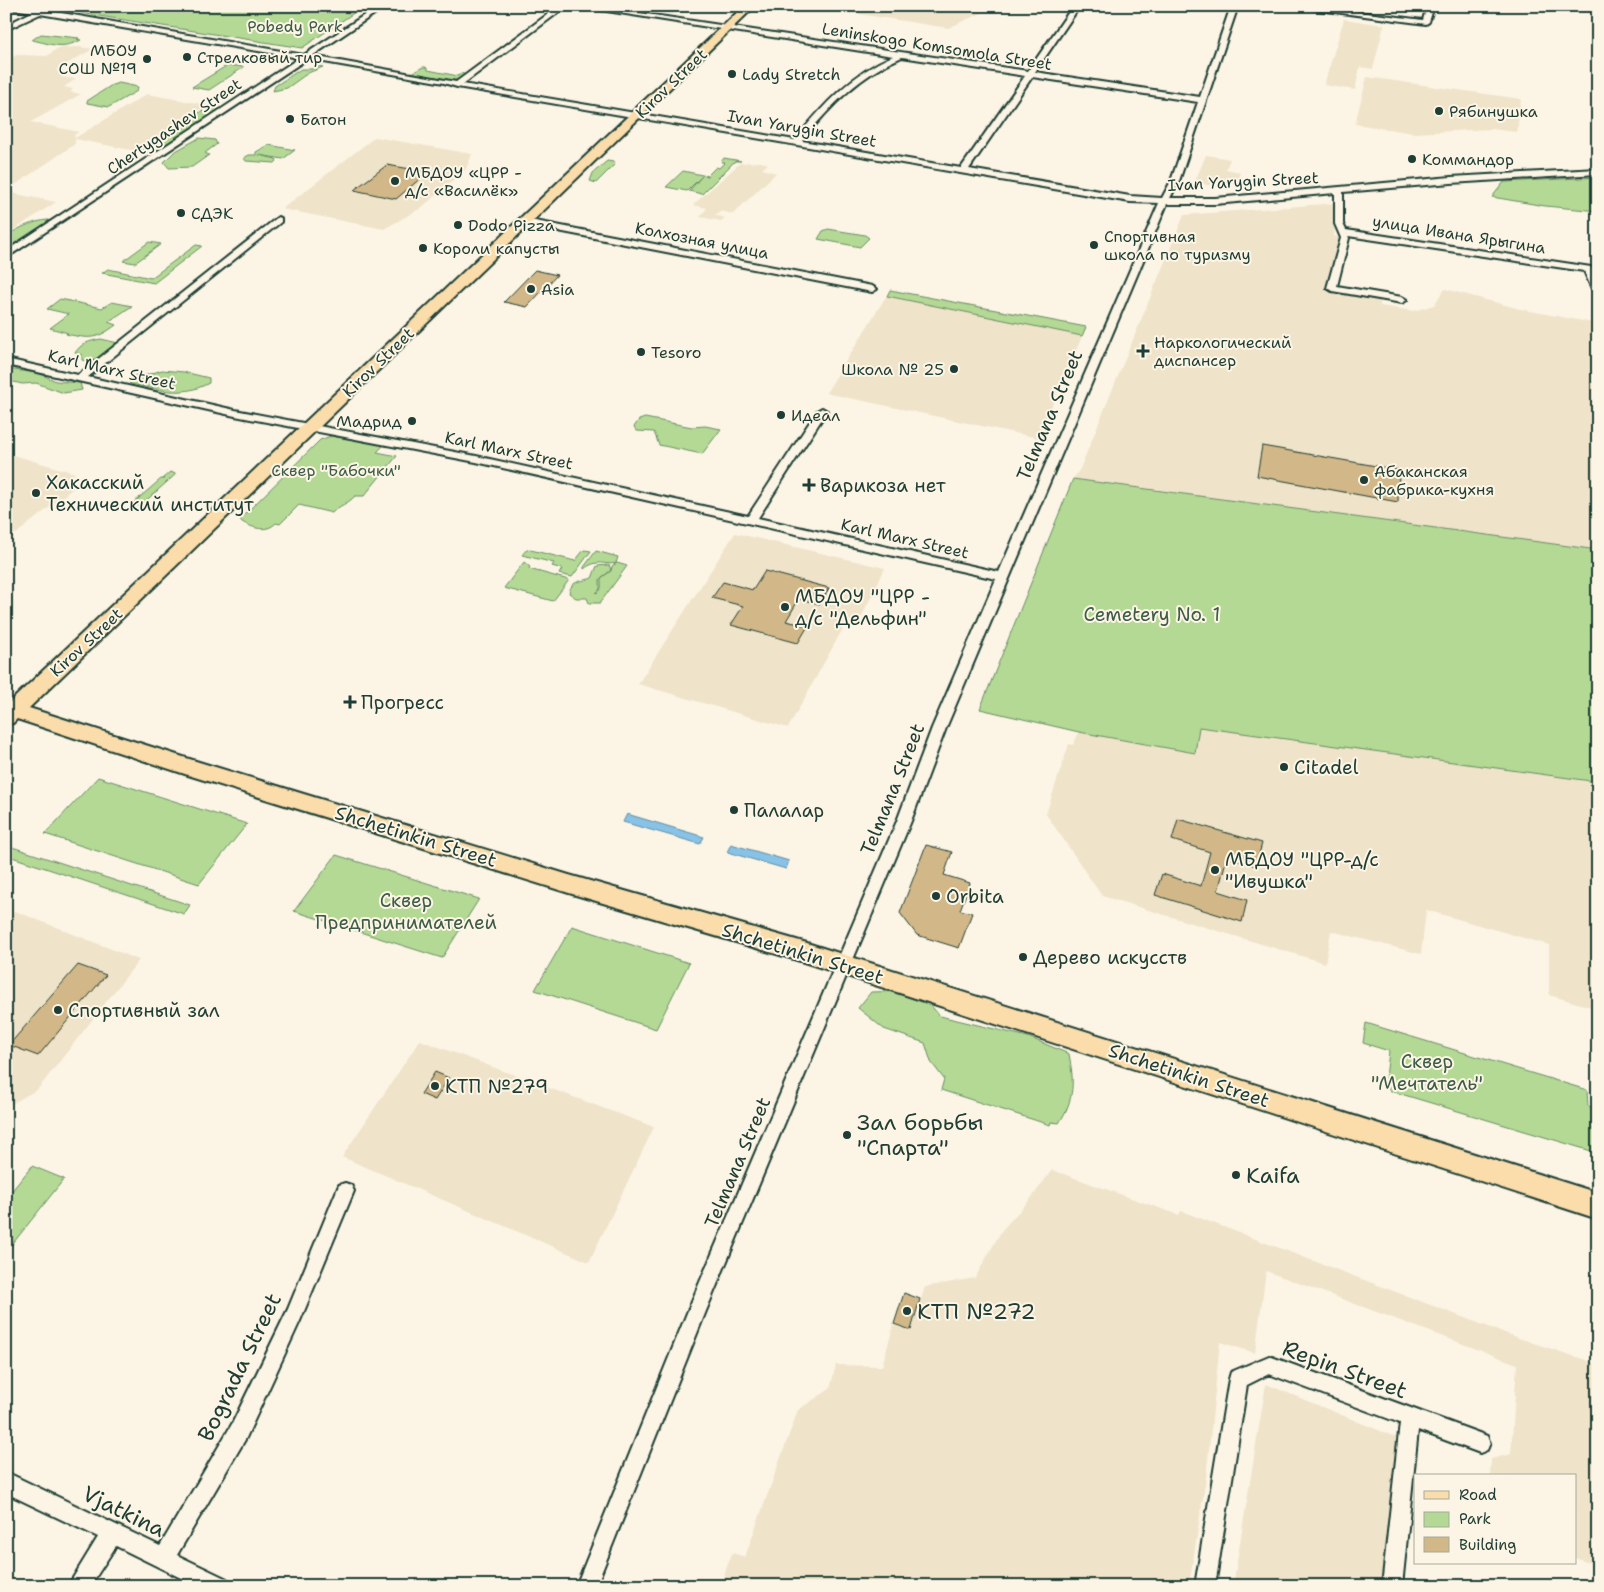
<svg xmlns="http://www.w3.org/2000/svg" width="1604" height="1592" font-family="'Shantell Sans',sans-serif">
<style>
.built{fill:#efe3c9}
.green{fill:#b3d995;stroke:#698b64}
.water{fill:#88c2e7;stroke:#5e8d9f}
.building{fill:#d2b888;stroke:#1f3d34}
.lines{fill:none;stroke-linecap:round;stroke-linejoin:round}
.street-casing{stroke:#1f3d34;stroke-width:4}
.primary-casing{stroke:#1f3d34;stroke-width:4}
.street{fill:#fcf5e5;fill-rule:evenodd}
.primary{fill:#faddab;fill-rule:evenodd}
.poi-dot{fill:#1f3d34;stroke:#fcf5e5;stroke-width:2}
.labels{text-anchor:middle;stroke-width:4;stroke-linejoin:round;paint-order:stroke}
.far-park-label{font-size:16px;fill:#3d5c47;stroke:#fcf5e5}
.far-street-label{font-size:16px;fill:#1f3d34;stroke:#fcf5e5}
.far-poi-label{font-size:16px;fill:#1f3d34;stroke:#fcf5e5;text-anchor:start}
.street-label{font-size:19px;fill:#1f3d34;stroke:#fcf5e5}
.poi-label{font-size:19px;fill:#1f3d34;stroke:#fcf5e5;text-anchor:start}
.park-label{font-size:19px;fill:#3d5c47;stroke:#fcf5e5}
.near-poi-label{font-size:22px;fill:#1f3d34;stroke:#fcf5e5;text-anchor:start}
.near-street-label{font-size:22px;fill:#1f3d34;stroke:#fcf5e5}
</style>
<rect width="100%" height="100%" fill="#fcf5e5"/>
<filter id="ink" filterUnits="userSpaceOnUse"><feTurbulence type="fractalNoise" baseFrequency=".02" numOctaves="2"/><feDisplacementMap in="SourceGraphic" scale="10" xChannelSelector="R" yChannelSelector="G"/><feConvolveMatrix kernelMatrix="1 2 1 2 8 2 1 2 1" color-interpolation-filters="sRGB"/></filter>
<g filter="url(#ink)">
<path class="built" d="M866,6H997L948,28L859,14Z
M1344,19L1384,25L1373,69L1360,67L1355,90L1324,85Z
M79,47L93,49L56,70L65,74L61,77L76,79L64,87L73,89L70,92L81,94L31,122L79,132L74,135L75,138L147,94L207,105L136,151L75,139V144L6,191V60L17,55L47,56L58,48Z
M1367,77L1521,99L1517,132L1491,129L1414,133L1355,124Z
M375,137L472,154L466,169L421,208L384,229L282,209Z
M1206,155L1230,159L1226,169L1240,172L1237,183L1206,185L1196,179Z
M761,162L768,164L762,169L776,173L733,214L720,211L715,215L725,218L721,221L700,217L707,208L693,205L740,163Z
M6,192L56,202L6,235Z
M1337,203L1334,236L1340,238L1328,291L1380,300V306L1414,311L1434,305L1445,289L1520,309L1598,324V550L1073,479L1080,469L1184,215Z
M890,290L1086,327L1038,438L826,393Z
M6,453L75,473L64,481L77,485L16,534L6,531Z
M735,533L885,568L857,626L846,623L788,728L638,684Z
M1198,727L1598,782V1009L1549,995V945L1426,910L1421,954L1331,931L1325,963L1102,896L1046,814L1069,744L1073,745L1079,732L1194,753Z
M15,911L139,960L38,1089L6,1107V921Z
M420,1040L654,1127L589,1262L342,1157Z
M1052,1170L1179,1215L1181,1211L1518,1338L1598,1364V1566L1575,1558V1476H1490L1491,1459L1511,1454L1517,1364L1266,1271L1255,1353L1220,1342L1206,1478L1189,1586H720L732,1553L745,1557L798,1410L830,1389L836,1365L882,1366L894,1324L911,1330L925,1287L975,1278L1002,1230L1033,1196Z
M1266,1384L1400,1439L1381,1586H1233Z"/>
<path class="green" d="M36,6H364L302,48Z
M41,34L79,38L77,39L81,40C61,50 52,44 32,40Z
M228,65L244,67L209,90L192,87Z
M319,66L323,67L308,73L287,88L273,91L275,86L301,69H311Z
M423,67H426L428,70L458,76L461,73L466,75L458,80H452L412,73Z
M119,83L138,87L137,91L109,107L87,103V101L112,85Z
M208,107L221,109L211,117L156,153L146,152L142,149Z
M199,138L215,140L217,144L205,153L209,155L192,167L169,168L164,162L174,152Z
M269,145L295,150L283,159L259,155L276,159L277,161L275,163L246,161L244,158L249,155H256V152Z
M724,158L741,161H735L702,194L689,191L702,176L687,191L666,187L683,171L707,176L716,167L719,168L725,162H721Z
M607,161L614,162L615,164L596,183L590,181L593,173Z
M1598,177V211L1545,206L1492,197L1504,182Z
M48,220L51,222L6,254V236C19,228 33,221 48,220Z
M828,229L865,235L869,238L860,247L818,239L823,231Z
M149,242L161,244L135,263L123,261Z
M196,245L202,246L154,283L102,273L108,269L151,278Z
M890,290L1086,327L1082,336L887,296Z
M60,299L102,308L112,302L132,306L108,322L116,325C96,340 90,339 66,334L68,333L50,328L69,314L47,309Z
M101,339L118,343C110,355 96,365 82,360V355L75,353C81,343 90,341 101,339Z
M6,369L38,373L56,381L80,383L82,390L64,393L36,383L22,384L6,380Z
M162,370L184,372L209,378V383C181,398 159,389 130,384L129,379L138,374L143,376Z
M645,418L692,427L705,426L721,429L702,454L659,445L654,432L637,431L634,427L639,420Z
M331,436L384,445L377,452L397,456L364,496H355C348,504 339,505 332,513L299,505L280,524L276,523C266,533 253,528 242,522L240,519L320,440Z
M170,472L176,474L140,506L132,504L161,479H164L163,478Z
M1073,479L1598,550V782L1199,727L1195,753L1079,732L980,709Z
M527,549L575,561L584,550L591,551L572,577L559,574L562,569L552,566L554,563L522,555Z
M596,551L618,557L616,563C604,566 598,558 584,569V567Z
M524,562L530,567L529,569L569,580L553,601L504,588Z
M617,563L627,566L600,603H589L587,598H576L569,593C572,579 582,582 592,578L597,566L609,565L611,570L600,579V589L596,593C603,591 601,584 601,578L611,571L612,566Z
M98,777L247,824L199,884L45,834Z
M6,845L190,905L184,914L6,855Z
M336,855L479,899L442,958L294,911Z
M572,926L689,963L656,1029L535,990Z
M911,991L926,1000L940,1016L1028,1037L1069,1054C1074,1081 1075,1099 1059,1123L1051,1122L1050,1125L941,1090L944,1079L931,1062L925,1043L884,1029L858,1008L871,992Z
M1366,1023L1587,1090L1588,1106L1598,1109V1153L1391,1091L1385,1087L1389,1051L1363,1043Z
M32,1166L64,1179L6,1252V1198Z"/>
<path class="water" d="M627,814L704,837L700,844L623,822Z
M731,844L789,861L786,869L727,852Z"/>
<path class="building" d="M387,165L428,172L396,199L354,190Z
M535,270L557,275L527,307L504,302Z
M1262,446L1399,470L1398,502L1257,476Z
M765,571L829,588L820,604L799,599L786,621L808,626L798,643L731,625L743,606L712,598L723,582L753,590Z
M1178,819L1262,843L1256,866L1227,857L1218,891L1247,900L1242,922L1155,895L1162,874L1201,886L1210,852L1172,840Z
M926,845L952,852L944,875L970,883L960,910L972,913L959,948L917,935L900,913Z
M78,965L106,975L38,1056L9,1045Z
M435,1072L449,1078L435,1100L421,1094Z
M904,1293L920,1299L911,1330L894,1324Z"/>
<g class="lines">
<g class="street-casing">
<path id="street" d="M6,6H21L304,55L378,6H386L312,56L456,82L559,6H567L463,84L795,140C822,106 852,73 893,56L575,6H593L1028,71L1073,6H1080L1035,72L1200,97L1231,6H1238L1179,181L1170,198H1215L1451,177L1598,169V174L1451,183L1343,192V224L1346,230L1591,267L1598,280V294L1593,291L1584,271L1348,236L1349,238L1337,286L1402,297L1407,300L1402,303L1332,291L1327,288L1341,238L1335,224V193L1215,204H1167L946,728L911,821L706,1311L596,1586H576L691,1303L897,821L932,728L996,579L476,462L235,416L6,365V359L78,375L278,217L281,218V222L88,377L235,410L476,456L748,516L817,411L822,408L827,411L758,518L999,572L1159,203L1130,202L457,87L444,83L307,59L6,258V251L299,58L40,14L6,30V25L32,12L7,8ZM902,57L1025,76L961,168L802,141C830,106 860,75 902,57ZM1032,77L1198,102L1171,181L1162,198L1130,196L969,169Z
M1288,6H1311L1423,20L1427,6H1434L1429,22L1426,24Z
M525,219L872,286L877,289L872,292L522,224V220Z
M345,1183L351,1185L354,1191L300,1321L246,1438L177,1555L227,1579L230,1586H197L116,1546L90,1586H68L98,1537L6,1493V1472L160,1546L232,1424L288,1309L339,1185Z
M1269,1356L1487,1436L1490,1443L1487,1450L1480,1453L1418,1430L1402,1586H1382L1400,1423L1269,1374L1247,1385L1215,1586H1195L1229,1379L1231,1372Z"/>
</g>
<g class="primary-casing">
<path id="primary" d="M744,6H755L29,708L199,762L569,875L807,943L1598,1193V1219L807,963L569,893L188,775L17,719L13,723L6,725V701L10,702Z"/>
</g>
<use href="#street" class="street"/>
<use href="#primary" class="primary"/>
</g>
</g>
<g class="poi-dot">
<circle cx="187" cy="57" r="5"/>
<circle cx="147" cy="59" r="5"/>
<circle cx="732" cy="74" r="5"/>
<circle cx="1439" cy="111" r="5"/>
<circle cx="290" cy="119" r="5"/>
<circle cx="1412" cy="159" r="5"/>
<circle cx="395" cy="181" r="5"/>
<circle cx="181" cy="213" r="5"/>
<circle cx="458" cy="225" r="5"/>
<circle cx="1094" cy="245" r="5"/>
<circle cx="423" cy="248" r="5"/>
<circle cx="531" cy="289" r="5"/>
<path d="M1140.5 343.5h5v5h5v5h-5v5h-5v-5h-5v-5h5z"/>
<circle cx="641" cy="352" r="5"/>
<circle cx="954" cy="369" r="5"/>
<circle cx="781" cy="415" r="5"/>
<circle cx="412" cy="421" r="5"/>
<circle cx="1364" cy="480" r="5"/>
<path d="M806.5 477.5h5v5h5v5h-5v5h-5v-5h-5v-5h5z"/>
<circle cx="36" cy="493" r="5"/>
<circle cx="785" cy="607" r="5"/>
<path d="M347.5 694.5h5v5h5v5h-5v5h-5v-5h-5v-5h5z"/>
<circle cx="1284" cy="767" r="5"/>
<circle cx="734" cy="810" r="5"/>
<circle cx="1215" cy="870" r="5"/>
<circle cx="936" cy="896" r="5"/>
<circle cx="1023" cy="957" r="5"/>
<circle cx="58" cy="1010" r="5"/>
<circle cx="435" cy="1086" r="5"/>
<circle cx="847" cy="1135" r="5"/>
<circle cx="1236" cy="1175" r="5"/>
<circle cx="907" cy="1311" r="5"/>
</g>
<g class="labels">
<g class="far-park-label">
<text x="295" y="32">Pobedy Park</text>
<text x="336" y="476">Сквер "Бабочки"</text>
</g>
<g class="far-street-label">
<text transform="translate(937 46) rotate(9)" y="6">Leninskogo Komsomola Street</text>
<text transform="translate(671 83) rotate(-44)" y="6">Kirov Street</text>
<text transform="translate(174 126) rotate(-34)" y="6">Chertygashev Street</text>
<text transform="translate(802 128) rotate(10)" y="6">Ivan Yarygin Street</text>
<text transform="translate(1243 181) rotate(-3)" y="6">Ivan Yarygin Street</text>
<text transform="translate(1459 234) rotate(9)" y="6">улица Ивана Ярыгина</text>
<text transform="translate(702 240) rotate(11)" y="6">Колхозная улица</text>
<text transform="translate(378 362) rotate(-44)" y="6">Kirov Street</text>
<text transform="translate(112 369) rotate(13)" y="6">Karl Marx Street</text>
<text transform="translate(509 450) rotate(12)" y="6">Karl Marx Street</text>
<text transform="translate(905 538) rotate(13)" y="6">Karl Marx Street</text>
<text transform="translate(86 642) rotate(-43)" y="6">Kirov Street</text>
</g>
<g class="far-poi-label">
<text x="137" y="56" text-anchor="end">МБОУ<tspan x="137" dy="18">СОШ №19</tspan></text>
<text x="197" y="63">Стрелковый тир</text>
<text x="742" y="80">Lady Stretch</text>
<text x="1449" y="117">Рябинушка</text>
<text x="300" y="125">Батон</text>
<text x="1422" y="165">Коммандор</text>
<text x="405" y="178">МБДОУ «ЦРР -<tspan x="405" dy="18">д/с «Василёк»</tspan></text>
<text x="191" y="219">СДЭК</text>
<text x="468" y="231">Dodo Pizza</text>
<text x="1104" y="242">Спортивная<tspan x="1104" dy="18">школа по туризму</tspan></text>
<text x="433" y="254">Короли капусты</text>
<text x="541" y="295">Asia</text>
<text x="1154" y="348">Наркологический<tspan x="1154" dy="18">диспансер</tspan></text>
<text x="651" y="358">Tesoro</text>
<text x="944" y="375" text-anchor="end">Школа № 25</text>
<text x="791" y="421">Идеал</text>
<text x="402" y="427" text-anchor="end">Мадрид</text>
<text x="1374" y="477">Абаканская<tspan x="1374" dy="18">фабрика-кухня</tspan></text>
</g>
<g class="street-label">
<text transform="translate(1049 415) rotate(-67)" y="7">Telmana Street</text>
<text transform="translate(892 789) rotate(-68)" y="7">Telmana Street</text>
<text transform="translate(416 836) rotate(17)" y="7">Shchetinkin Street</text>
<text transform="translate(803 953) rotate(17)" y="7">Shchetinkin Street</text>
<text transform="translate(1189 1075) rotate(18)" y="7">Shchetinkin Street</text>
<text transform="translate(737 1162) rotate(-67)" y="7">Telmana Street</text>
</g>
<g class="poi-label">
<text x="46" y="489">Хакасский<tspan x="46" dy="22">Технический институт</tspan></text>
<text x="820" y="492">Варикоза нет</text>
<text x="795" y="603">МБДОУ "ЦРР -<tspan x="795" dy="22">д/с "Дельфин"</tspan></text>
<text x="361" y="709">Прогресс</text>
<text x="1294" y="774">Citadel</text>
<text x="744" y="817">Палалар</text>
<text x="1225" y="866">МБДОУ "ЦРР-д/с<tspan x="1225" dy="22">"Ивушка"</tspan></text>
<text x="946" y="903">Orbita</text>
<text x="1033" y="964">Дерево искусств</text>
<text x="68" y="1017">Спортивный зал</text>
<text x="445" y="1093">КТП №279</text>
</g>
<g class="park-label">
<text x="1152" y="621">Cemetery No. 1</text>
<text x="406" y="907">Сквер<tspan x="406" dy="22">Предпринимателей</tspan></text>
<text x="1427" y="1068">Сквер<tspan x="1427" dy="22">"Мечтатель"</tspan></text>
</g>
<g class="near-poi-label">
<text x="857" y="1130">Зал борьбы<tspan x="857" dy="25">"Спарта"</tspan></text>
<text x="1246" y="1183">Kaifa</text>
<text x="917" y="1319">КТП №272</text>
</g>
<g class="near-street-label">
<text transform="translate(239 1367) rotate(-64)" y="8">Bograda Street</text>
<text transform="translate(1345 1369) rotate(20)" y="8">Repin Street</text>
<text transform="translate(124 1511) rotate(26)" y="8">Vjatkina</text>
</g>
</g>
<rect width="1604" height="1592" fill="none" stroke="#fcf5e5" stroke-width="25"/>
<rect x="12" y="12" width="1579" height="1567" fill="none" stroke="#1f3d34" stroke-width="2" filter="url(#ink)"/>
<rect x="1414" y="1474" width="162" height="90" fill="#fcf5e5" stroke="#a4ab9e"/>
<rect x="1424" y="1491" width="25" height="8" fill="#faddab" stroke="#a4ab9e"/>
<text x="1459" y="1500" font-size="15" fill="#1f3d34">Road</text>
<rect x="1424" y="1512" width="25" height="15" fill="#b3d995" stroke="#a4ab9e"/>
<text x="1459" y="1524" font-size="15" fill="#1f3d34">Park</text>
<rect x="1424" y="1537" width="25" height="15" fill="#d2b888" stroke="#a4ab9e"/>
<text x="1459" y="1550" font-size="15" fill="#1f3d34">Building</text>
</svg>
